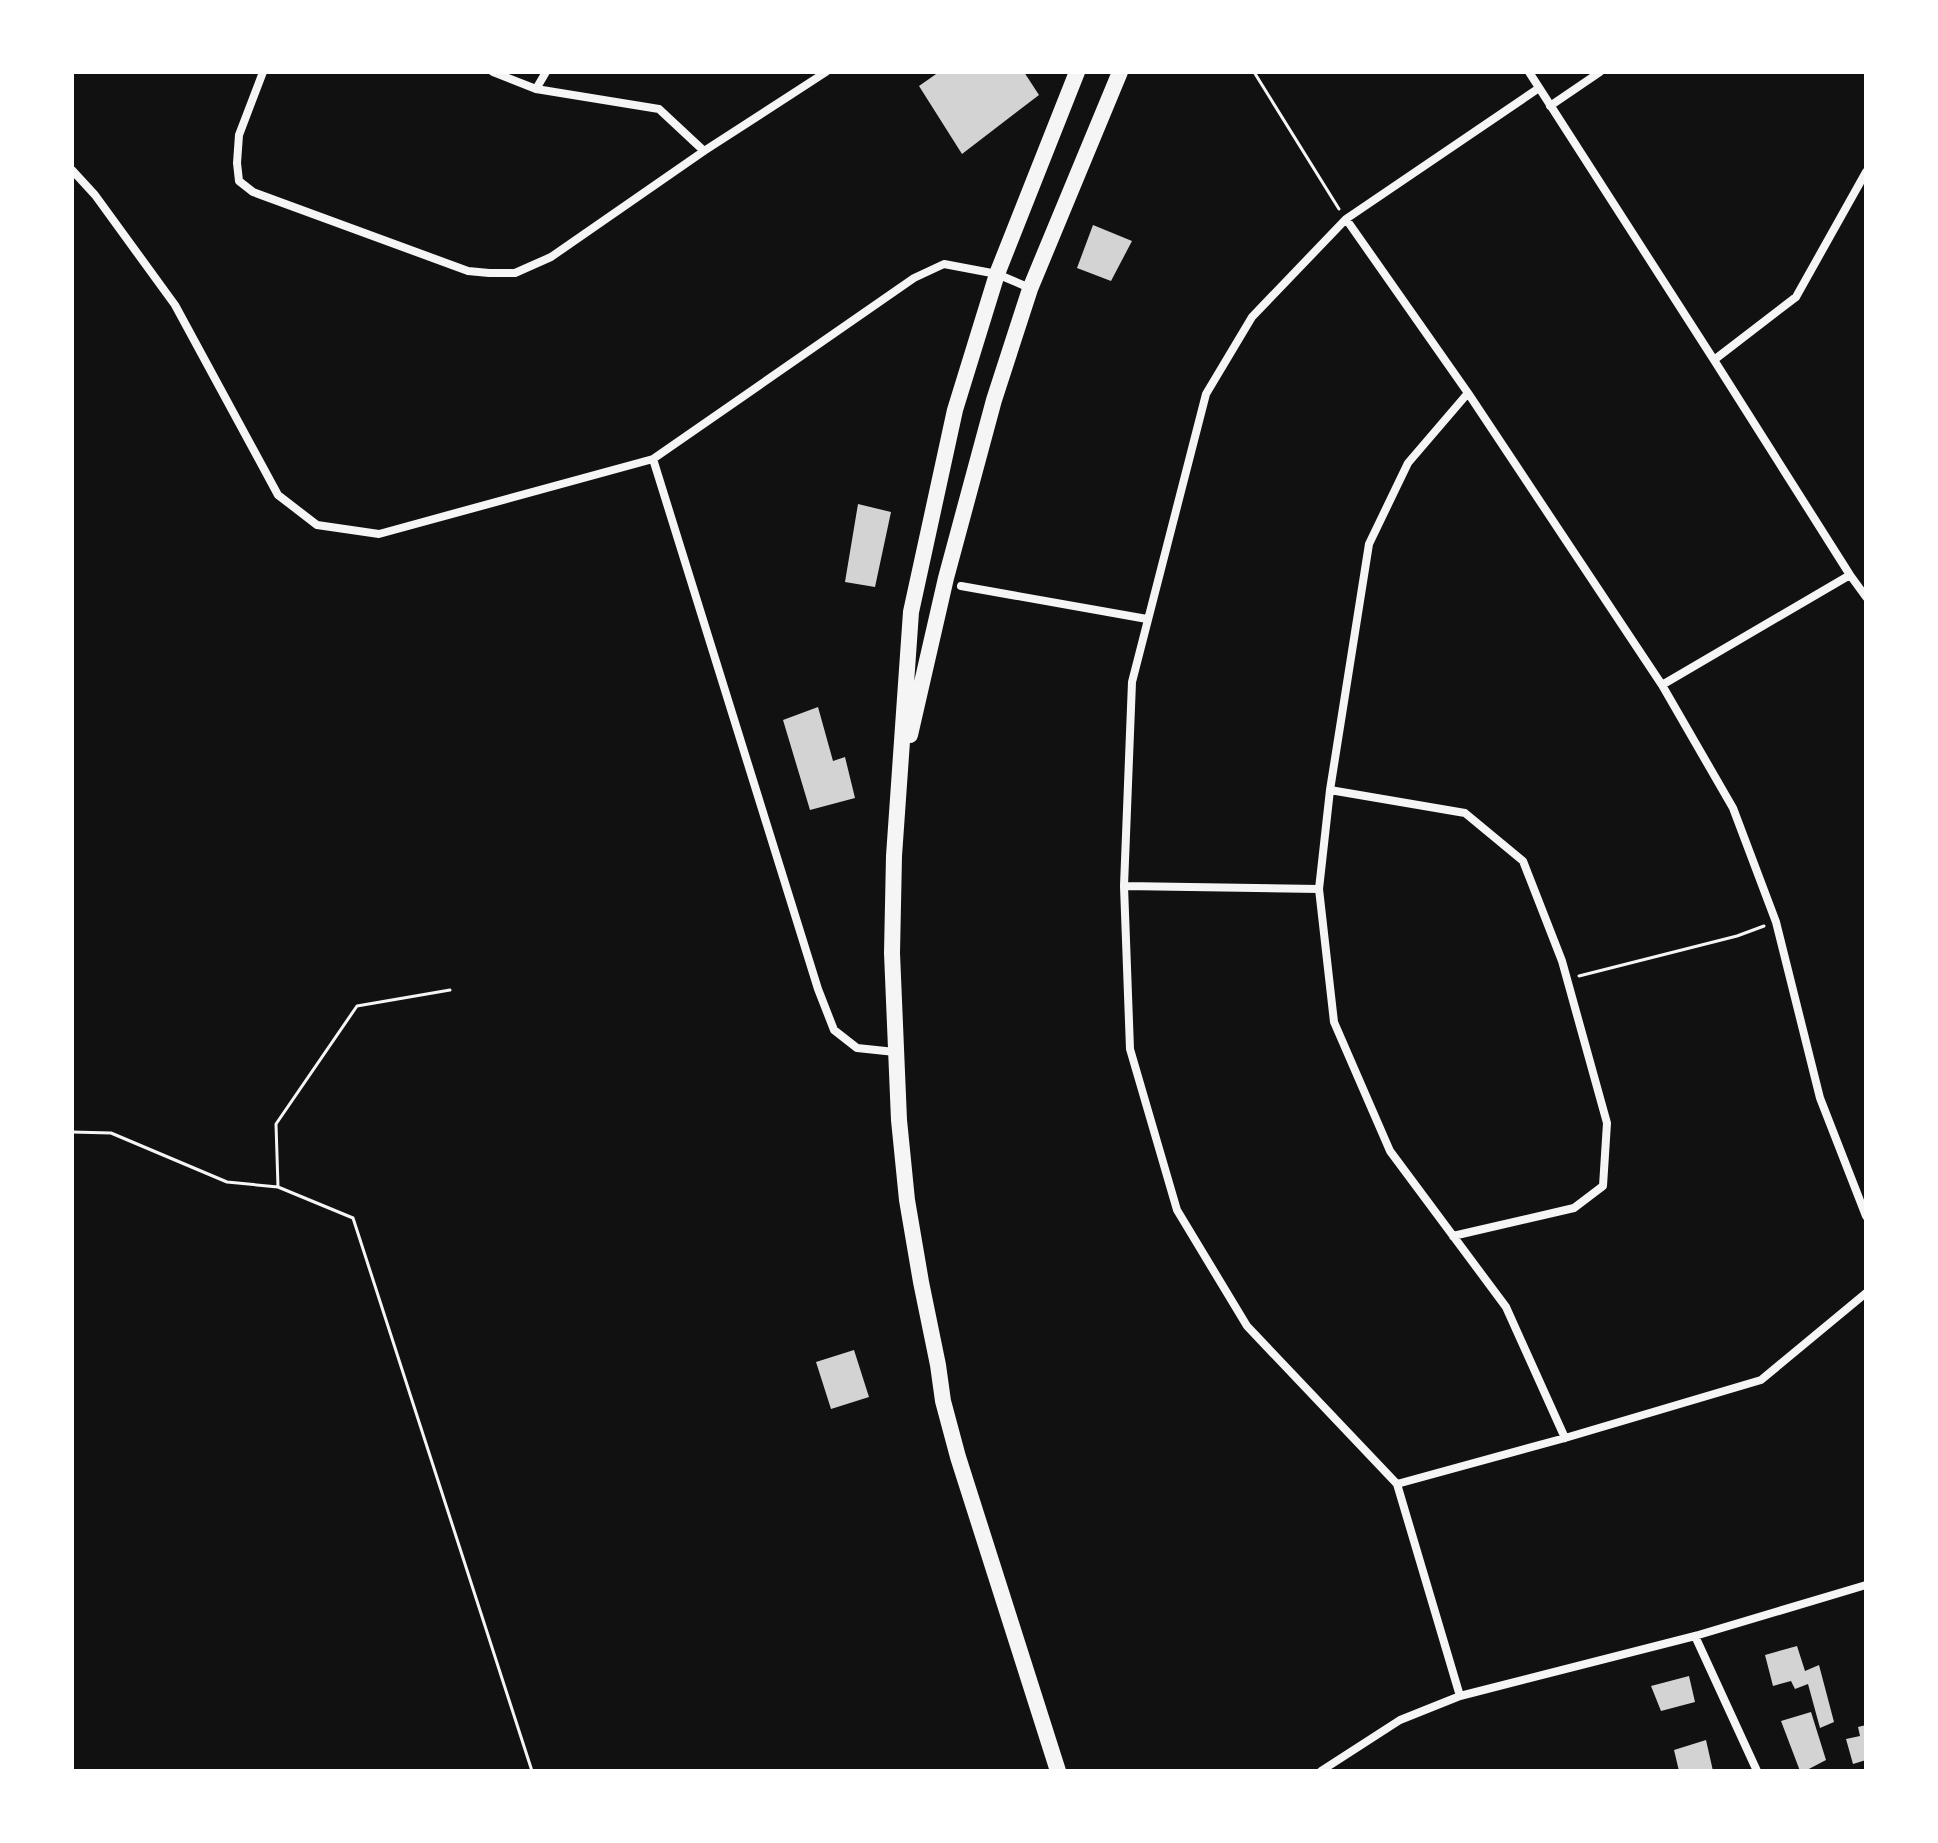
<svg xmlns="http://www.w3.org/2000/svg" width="1938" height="1843" font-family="Karla,sans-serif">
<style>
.building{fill:#d3d3d3}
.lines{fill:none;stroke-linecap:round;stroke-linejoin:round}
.path{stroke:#f5f5f5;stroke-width:3}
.minor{stroke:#f5f5f5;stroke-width:8}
.primary{stroke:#f5f5f5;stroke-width:16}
</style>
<rect width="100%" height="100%" fill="#111"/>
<path class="building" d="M939,72H1024L1039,95L962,154L919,86Z
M1093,225L1132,241L1111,281L1077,268Z
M858,504L891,512L875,587L845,582Z
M818,707L833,761L845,757L855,798L810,810L783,720Z
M854,1350L869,1397L831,1409L816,1362Z
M1797,1646L1805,1671L1819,1665L1834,1722L1820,1728L1808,1684L1795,1689L1791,1681L1773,1686L1765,1655Z
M1689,1676L1695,1702L1661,1711L1651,1686Z
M1811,1712L1826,1760L1805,1771H1800L1781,1721Z
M1866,1725V1760L1853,1764L1846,1739L1860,1736L1858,1727Z
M1706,1740L1713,1771H1679L1674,1750Z"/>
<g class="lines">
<path class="path" d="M1254,72L1339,209
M1579,976L1737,936L1764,926
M72,1132L111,1133L227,1182L278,1187L276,1124L357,1006L450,990
M278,1187L353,1218L532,1771"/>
<path class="minor" d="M263,72L239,135L237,163L239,181L253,192L468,271L489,273H515L551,257L704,151L826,72
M493,72L536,89L659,109L704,151
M1529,72L1714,360L1850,575L1866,597
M536,89L546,72
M1550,106L1600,72
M72,170L95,195L175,305L278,495L317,525L379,534L653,459L914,278L944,264L997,274L1030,288
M1346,219L1468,393L1662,685L1733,808L1776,922L1820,1098L1866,1216
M1714,360L1796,297L1866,172
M1468,393L1408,463L1369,544L1330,790L1319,889L1334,1022L1390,1151L1506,1307L1565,1438
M653,459L818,989L834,1030L857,1048L895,1052
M961,586L1147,619
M1662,685L1850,575
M1330,790L1465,813L1523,861L1562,961L1607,1123L1603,1186L1574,1208L1453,1236
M1124,886L1319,889
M1397,1484L1565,1438L1761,1380L1866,1293
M1695,1636L1757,1771
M1460,1696L1397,1484L1247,1326L1177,1210L1130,1049L1124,886L1132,682L1206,394L1252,317L1346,219L1539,88
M1321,1771L1400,1720L1460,1696L1695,1636L1866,1585"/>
<path class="primary" d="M910,735L946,578L994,400L1030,289L1120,72
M1058,1771L958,1457L943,1401L938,1365L921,1282L907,1200L899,1120L892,953L894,856L911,612L955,410L997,274L1077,72"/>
</g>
<rect width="1938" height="1843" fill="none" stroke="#ffffff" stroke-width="148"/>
</svg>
